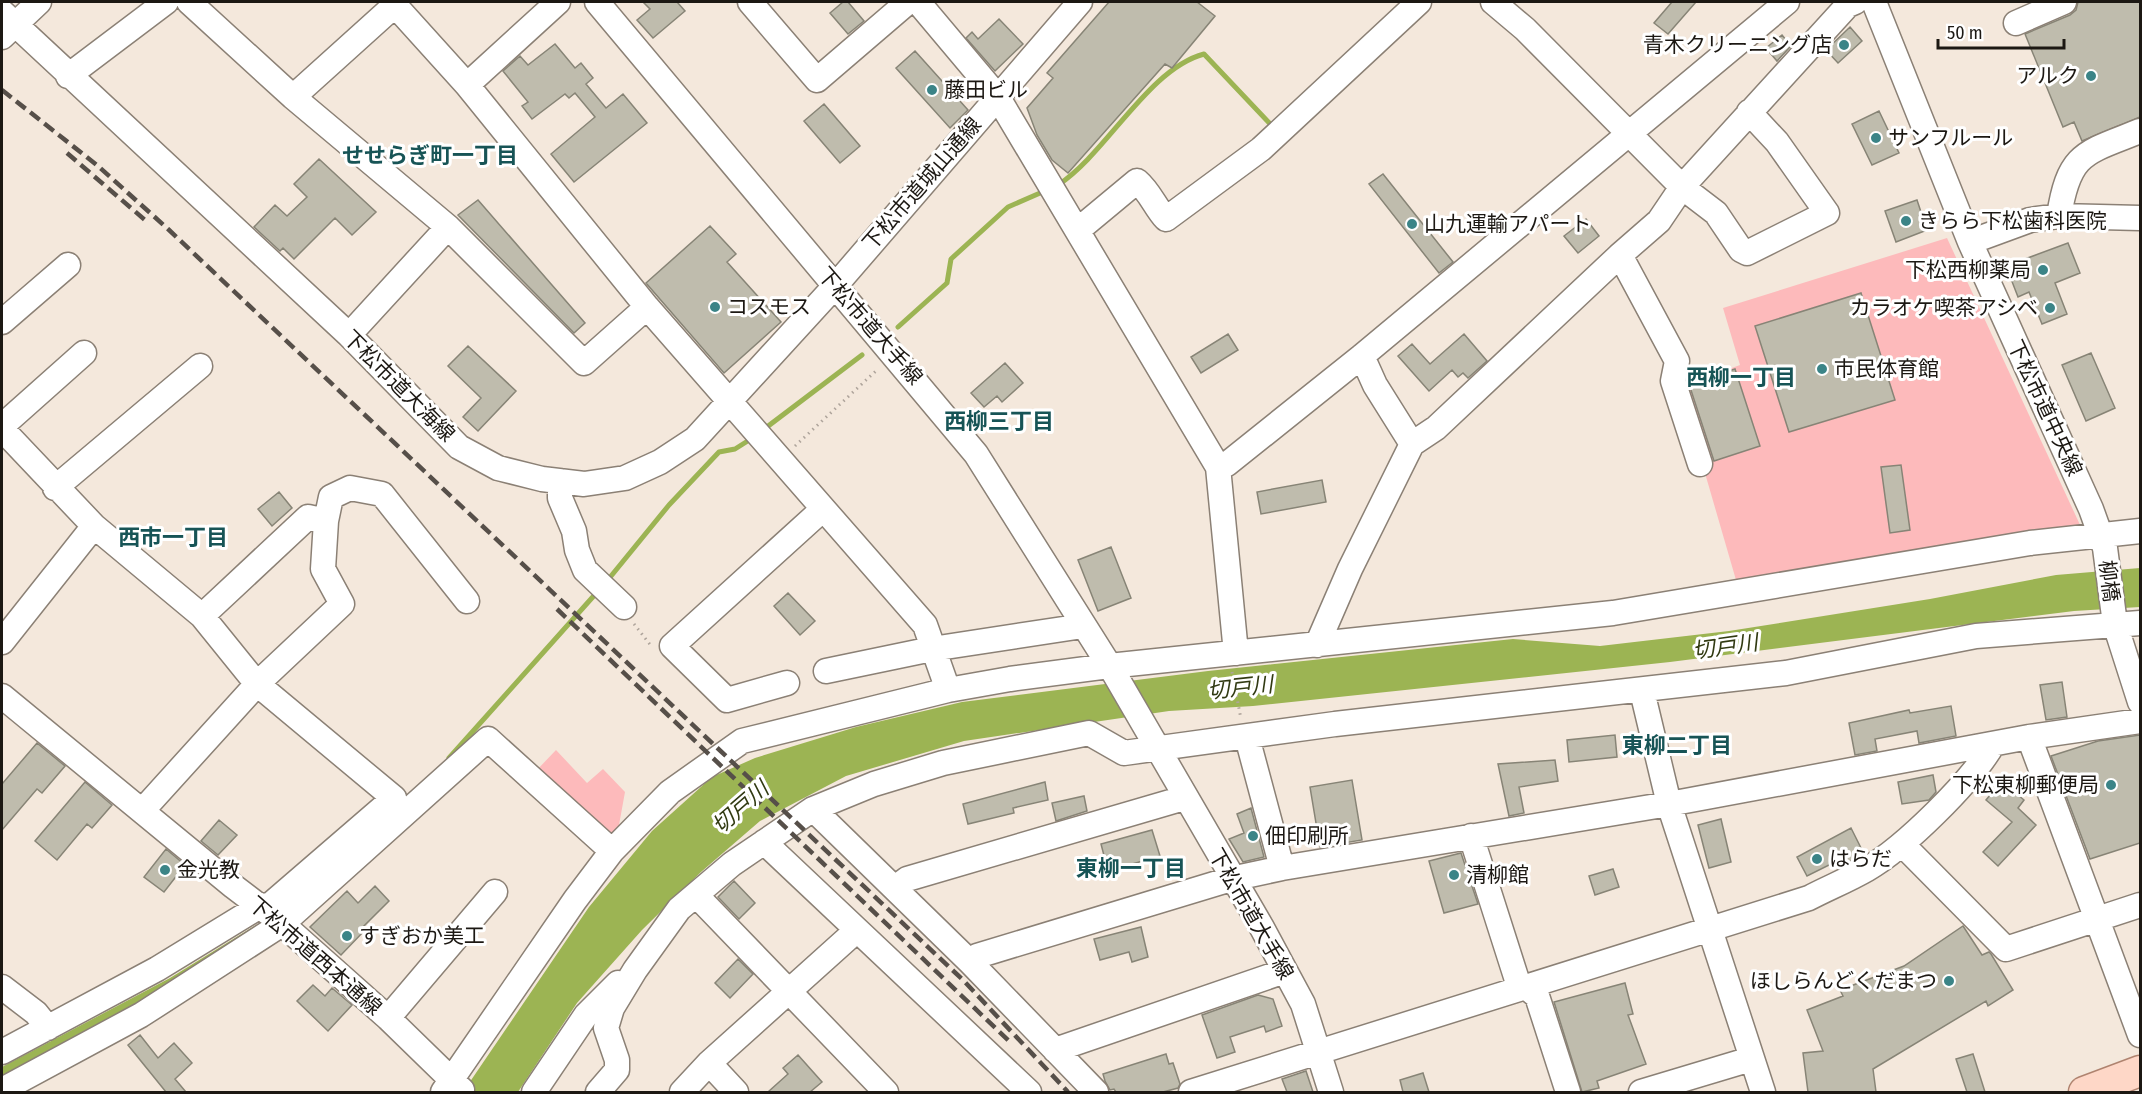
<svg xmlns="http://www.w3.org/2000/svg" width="2142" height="1094" font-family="'Fira Sans Condensed','Noto Sans JP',sans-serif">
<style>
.green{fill:#fdbabb}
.water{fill:#9cb453}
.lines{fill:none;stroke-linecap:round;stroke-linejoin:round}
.stream{stroke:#9cb453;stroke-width:5}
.building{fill:#bfbcad;stroke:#878476;stroke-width:1.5}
.minor-casing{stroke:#8b8075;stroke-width:27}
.major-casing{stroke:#af836f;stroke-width:33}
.path{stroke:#aea49b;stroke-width:3;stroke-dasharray:1.5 4.5;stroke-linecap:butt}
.minor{stroke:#fff;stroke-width:24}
.major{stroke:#fed7c7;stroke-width:30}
.rail{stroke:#564f49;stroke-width:4.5;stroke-dasharray:12 6;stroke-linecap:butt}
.poi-dot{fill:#3b8487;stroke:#fff;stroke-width:2}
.labels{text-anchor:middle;stroke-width:6;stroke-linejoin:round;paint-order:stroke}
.poi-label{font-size:21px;fill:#1c1813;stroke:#fff;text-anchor:start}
.street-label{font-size:21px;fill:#1c1813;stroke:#fff}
.neighbourhood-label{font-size:22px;font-weight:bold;fill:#175456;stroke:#fff}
.water-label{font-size:22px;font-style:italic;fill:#313a12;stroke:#fff}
</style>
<rect width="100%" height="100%" fill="#f4e8dc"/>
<path class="green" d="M1947,238L2081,527L1736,580L1680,387L1740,365L1723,308Z
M556,750L587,783L603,769L625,792L617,836L604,835L535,772Z"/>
<path class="water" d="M2140,568V607L2074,611L1670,662L1253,706L1169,711L964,741L846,776L760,821L701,872L642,930L577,1003L518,1092H463L589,907L652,831L712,777L755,758L856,727L962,702L1208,671L1513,639L1600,646L1729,631L1930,599L2056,575Z
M267,922L135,1008L2,1079V1067L170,978L256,925Z"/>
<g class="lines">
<path class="stream" d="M1058,185C1107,153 1148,69 1204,54L1274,128
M898,327L947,283L951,259L1008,207L1047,190
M763,430L862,355
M607,581L669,505L719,452L735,449L754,437
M449,758L599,590"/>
</g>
<path class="building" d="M643,2H677L685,11L653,38L637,20L650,9Z
M843,2H848L864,21L848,34L830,13Z
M1109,2H1197L1215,16L1172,68L1165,64L1068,173L1052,160L1037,135L1027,108L1053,78L1047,73Z
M1672,2H1696L1668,34L1654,23Z
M2078,2H2140V117L2082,141L2074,122L2063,127L2025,34L2070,15L2076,10Z
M999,19L1023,44L995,71L966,38L972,32L978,39Z
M1850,27L1862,41L1838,63L1826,50Z
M1782,35L1791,46L1777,61L1766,48Z
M555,44L575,68L581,63L593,78L586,84L606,108L623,94L647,123L574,182L551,154L595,117L575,93L569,98L565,94L532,119L522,106L528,102L503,71L520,56L528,65Z
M915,51L968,110L950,128L896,68Z
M824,104L860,146L840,163L804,121Z
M1879,111L1899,153L1872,165L1852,124Z
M319,159L376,212L352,235L335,218L294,259L283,248L280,251L254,227L275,205L287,216L307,197L294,184Z
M1383,174L1453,262L1439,273L1369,184Z
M478,200L585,323L574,333L458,215Z
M1917,200L1927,230L1896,242L1885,211Z
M1586,219L1599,236L1578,253L1564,236Z
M710,226L736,254L727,262L781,322L724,373L646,283Z
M2068,243L2080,273L2055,283L2067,314L2042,324L2029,292L2018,297L2006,266Z
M1861,293L1895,400L1789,432L1755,326Z
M1228,334L1238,350L1201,373L1191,357Z
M1464,334L1487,361L1468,378L1463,373L1458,377L1452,370L1429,391L1398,356L1412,344L1430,364Z
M468,346L516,391L478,431L463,417L481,398L448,366Z
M2091,353L2115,408L2086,421L2062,365Z
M1005,363L1023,383L1002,402L997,396L984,407L971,393Z
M1735,369L1760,446L1714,461L1689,384Z
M1901,465L1910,530L1890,533L1881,467Z
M1322,480L1326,502L1261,514L1257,492Z
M279,492L292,508L272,526L258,509Z
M1111,547L1131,598L1098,611L1078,560Z
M788,593L815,621L800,635L774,606Z
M2062,682L2067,717L2046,720L2040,685Z
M1951,706L1956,736L1919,743L1917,731L1875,739L1877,751L1855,755L1849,723L1909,710L1910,713Z
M1615,735L1617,757L1569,762L1567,740Z
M2140,735V843L2090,859L2051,756L2098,741Z
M37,743L65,766L42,793L37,789L2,830V784Z
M1555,760L1558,781L1519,787L1524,813L1509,816L1498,764Z
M1933,775L1936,792L1929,800L1902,804L1898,782Z
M1352,780L1362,840L1320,847L1310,787Z
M2002,781L2024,800L2018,808L2036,825L1998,866L1983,852L2012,822L1986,800Z
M85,782L112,805L92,828L87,824L57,860L35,841Z
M1045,782L1048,800L1013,808L1014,813L968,824L963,804Z
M1084,796L1087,811L1056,821L1052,803Z
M1251,808L1264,857L1243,862L1229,839L1244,833L1237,814Z
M1721,819L1731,862L1709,868L1698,825Z
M219,820L237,835L218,855L201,841Z
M1851,828L1864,854L1844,865L1841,859L1807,876L1797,857Z
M1152,830L1160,856L1108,871L1101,844Z
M166,849L185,865L164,892L144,877Z
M1461,853L1478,904L1444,913L1429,861Z
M1613,869L1619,887L1595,895L1589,876Z
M734,881L755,903L739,919L718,897Z
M375,886L389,901L364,926L367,928L341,955L310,927L347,891L358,903Z
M1963,926L1982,955L1989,952L1991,954L2013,990L1988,1006L1986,1001L1873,1069L1876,1092H1808L1803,1053L1823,1051L1807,1010L1843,996L1840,990L1904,966Z
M1141,927L1148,957L1132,962L1129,952L1100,960L1094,939Z
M738,959L753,974L730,998L715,983Z
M1625,983L1633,1014L1628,1015L1646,1064L1597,1081L1599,1088L1582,1092L1554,1002Z
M313,985L325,996L332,988L352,1005L328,1031L297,1001Z
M1258,995L1273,999L1282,1026L1266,1032L1264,1026L1230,1037L1235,1052L1217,1058L1202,1015Z
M140,1035L158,1058L174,1043L192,1063L175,1079L186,1092H166L128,1045Z
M1166,1054L1169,1064L1173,1063L1180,1084L1178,1088L1163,1092H1116L1114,1089L1110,1090L1105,1081L1103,1074Z
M1973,1054L1985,1092H1967L1956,1059Z
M798,1055L822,1082L810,1092H768L788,1074L783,1068Z
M1306,1071L1313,1092H1287L1282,1079Z
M1423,1073L1429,1092H1403L1400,1080Z"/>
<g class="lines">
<g class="minor-casing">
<path id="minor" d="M189,2L293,97L448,227L584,363L647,307
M392,2L467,85L647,307L925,625L948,690
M597,2L976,454L1114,673L1261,926L1303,1004L1331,1092
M750,2L817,80L908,2
M918,2L997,96L1218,467L1236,653
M1493,2L1525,29L1682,187L1716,213L1741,250L1747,253L1827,213L1777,142L1749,112
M1874,2L1970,242L2091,509L2105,548L2115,624L2140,702
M2,12L349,335L459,447L498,468L542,479L584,484L625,478L660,462L695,439L835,286L1080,2
M2016,23L2064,2
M2,37L39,2
M68,76L166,2
M467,85L558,2
M293,97L395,5
M2059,216C2069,152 2085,153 2140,131
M1078,230L1137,181C1150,192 1155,207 1166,219L1261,149L1419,2
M1970,242L2030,220L2059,216L2140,218
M1620,255L1677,361L1673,381L1700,464
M2,322L68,265
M349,335L448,227
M1362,356L1375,385L1412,444
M2,426L84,353
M2,429L94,526L202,616L257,684L394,798L270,905L260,906L157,969L2,1052
M1218,467L1227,464L1362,356L1787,2
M560,481V498L574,531L577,550L585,570L624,607
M55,488L200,366
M202,616L308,517L326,521
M2,642L94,526
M1317,645L1350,569L1412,444L1436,428L1620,255L1659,221L1682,187L1848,5L1855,2
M826,671L932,649L1083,626
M787,683L727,700L672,646L823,509
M1642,691L1669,804L1763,1092
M2,696L233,886L279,921L388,1018L462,1090
M1247,737L1282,868
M2029,737L2140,1035
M813,809L970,962L1096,1092
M142,811L257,684L342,604L323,569L326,521L331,497L350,488L382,494L467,601
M1471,836L1517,980L1537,996L1568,1092
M764,842L1029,1092
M1902,844L2006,949L2140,905
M895,888L907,879L1184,798
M696,895L886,1092
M970,962L977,956L1231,879L1282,868L1669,804L2029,737L2140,721
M2,987L36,1013L48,1028
M388,1018L495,892
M1055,1050L1285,971
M709,1063L736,1092
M2,1090L141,1015L282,924L488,739L612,851
M443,1092L575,900L612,851L670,792L742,741L948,690L1010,679L1109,666L1613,613L2030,543L2140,531
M534,1092L586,1015L618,983
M598,1092L617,1070V1060L606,1028L612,1008L635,970L679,909L732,864L813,809L874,784L943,763L1089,733L1124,753L1335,724L1786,673L1976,636L2140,623
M682,1092L709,1063L857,930
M1191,1092L1809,898C1828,888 1848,880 1867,869C1904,848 1972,781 1993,744
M1641,1092L1751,1059"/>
</g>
<g class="major-casing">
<path id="major" d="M2084,1092L2140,1071"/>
</g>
<path class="path" d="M795,446L878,369
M634,624L652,647
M1232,672L1241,719"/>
<use href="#minor" class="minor"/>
<use href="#major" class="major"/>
<path class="rail" d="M2,90L98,166L168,229L964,981L1068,1092
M67,153L145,220
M557,609L1010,1042"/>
</g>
<g class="poi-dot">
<circle cx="1844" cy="45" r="6"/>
<circle cx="2091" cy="76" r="6"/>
<circle cx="932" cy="90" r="6"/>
<circle cx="1876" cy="138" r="6"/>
<circle cx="1906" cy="221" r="6"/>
<circle cx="1412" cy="224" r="6"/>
<circle cx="2043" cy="270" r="6"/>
<circle cx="715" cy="307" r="6"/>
<circle cx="2050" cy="308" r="6"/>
<circle cx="1822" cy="369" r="6"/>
<circle cx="2111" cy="785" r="6"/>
<circle cx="1253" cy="836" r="6"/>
<circle cx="1817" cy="859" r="6"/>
<circle cx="165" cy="870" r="6"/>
<circle cx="1454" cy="875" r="6"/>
<circle cx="347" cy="936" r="6"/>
<circle cx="1949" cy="981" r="6"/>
</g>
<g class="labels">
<g class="poi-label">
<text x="1832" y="52" text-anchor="end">青木クリーニング店</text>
<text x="2079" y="83" text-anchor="end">アルク</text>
<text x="944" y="97">藤田ビル</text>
<text x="1888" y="145">サンフルール</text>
<text x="1918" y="228">きらら下松歯科医院</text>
<text x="1424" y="231">山九運輸アパート</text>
<text x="2031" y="277" text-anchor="end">下松西柳薬局</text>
<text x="727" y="314">コスモス</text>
<text x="2038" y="315" text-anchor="end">カラオケ喫茶アシベ</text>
<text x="1834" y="376">市民体育館</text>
<text x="2099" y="792" text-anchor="end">下松東柳郵便局</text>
<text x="1265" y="843">佃印刷所</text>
<text x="1829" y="866">はらだ</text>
<text x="177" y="877">金光教</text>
<text x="1466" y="882">清柳館</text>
<text x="359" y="943">すぎおか美工</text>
<text x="1937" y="988" text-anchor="end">ほしらんどくだまつ</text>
</g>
<g class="street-label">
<text transform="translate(922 184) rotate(-49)" y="7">下松市道城山通線</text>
<text transform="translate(870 326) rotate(49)" y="7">下松市道大手線</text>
<text transform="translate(399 386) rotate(45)" y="7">下松市道大海線</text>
<text transform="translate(2045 408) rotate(65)" y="7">下松市道中央線</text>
<text transform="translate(2109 581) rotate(83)" y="7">柳橋</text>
<text transform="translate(1251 914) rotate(60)" y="7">下松市道大手線</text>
<text transform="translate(315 956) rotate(41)" y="7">下松市道西本通線</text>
</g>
<g class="neighbourhood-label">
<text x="430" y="163">せせらぎ町一丁目</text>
<text x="1741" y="385">西柳一丁目</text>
<text x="999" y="429">西柳三丁目</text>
<text x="173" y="545">西市一丁目</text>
<text x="1677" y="753">東柳二丁目</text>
<text x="1131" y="876">東柳一丁目</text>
</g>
<g class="water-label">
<text transform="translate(1725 646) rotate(-8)" y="8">切戸川</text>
<text transform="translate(1240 687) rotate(-6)" y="8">切戸川</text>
<text transform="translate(740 807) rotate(-41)" y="8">切戸川</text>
</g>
</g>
<rect width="2142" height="1094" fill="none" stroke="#1c1813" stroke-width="6"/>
<path d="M1938 39v9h126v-9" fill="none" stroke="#1c1813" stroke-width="3"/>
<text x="1947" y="39" font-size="18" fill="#1c1813" stroke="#ffffff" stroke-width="4.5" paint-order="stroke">50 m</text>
</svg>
